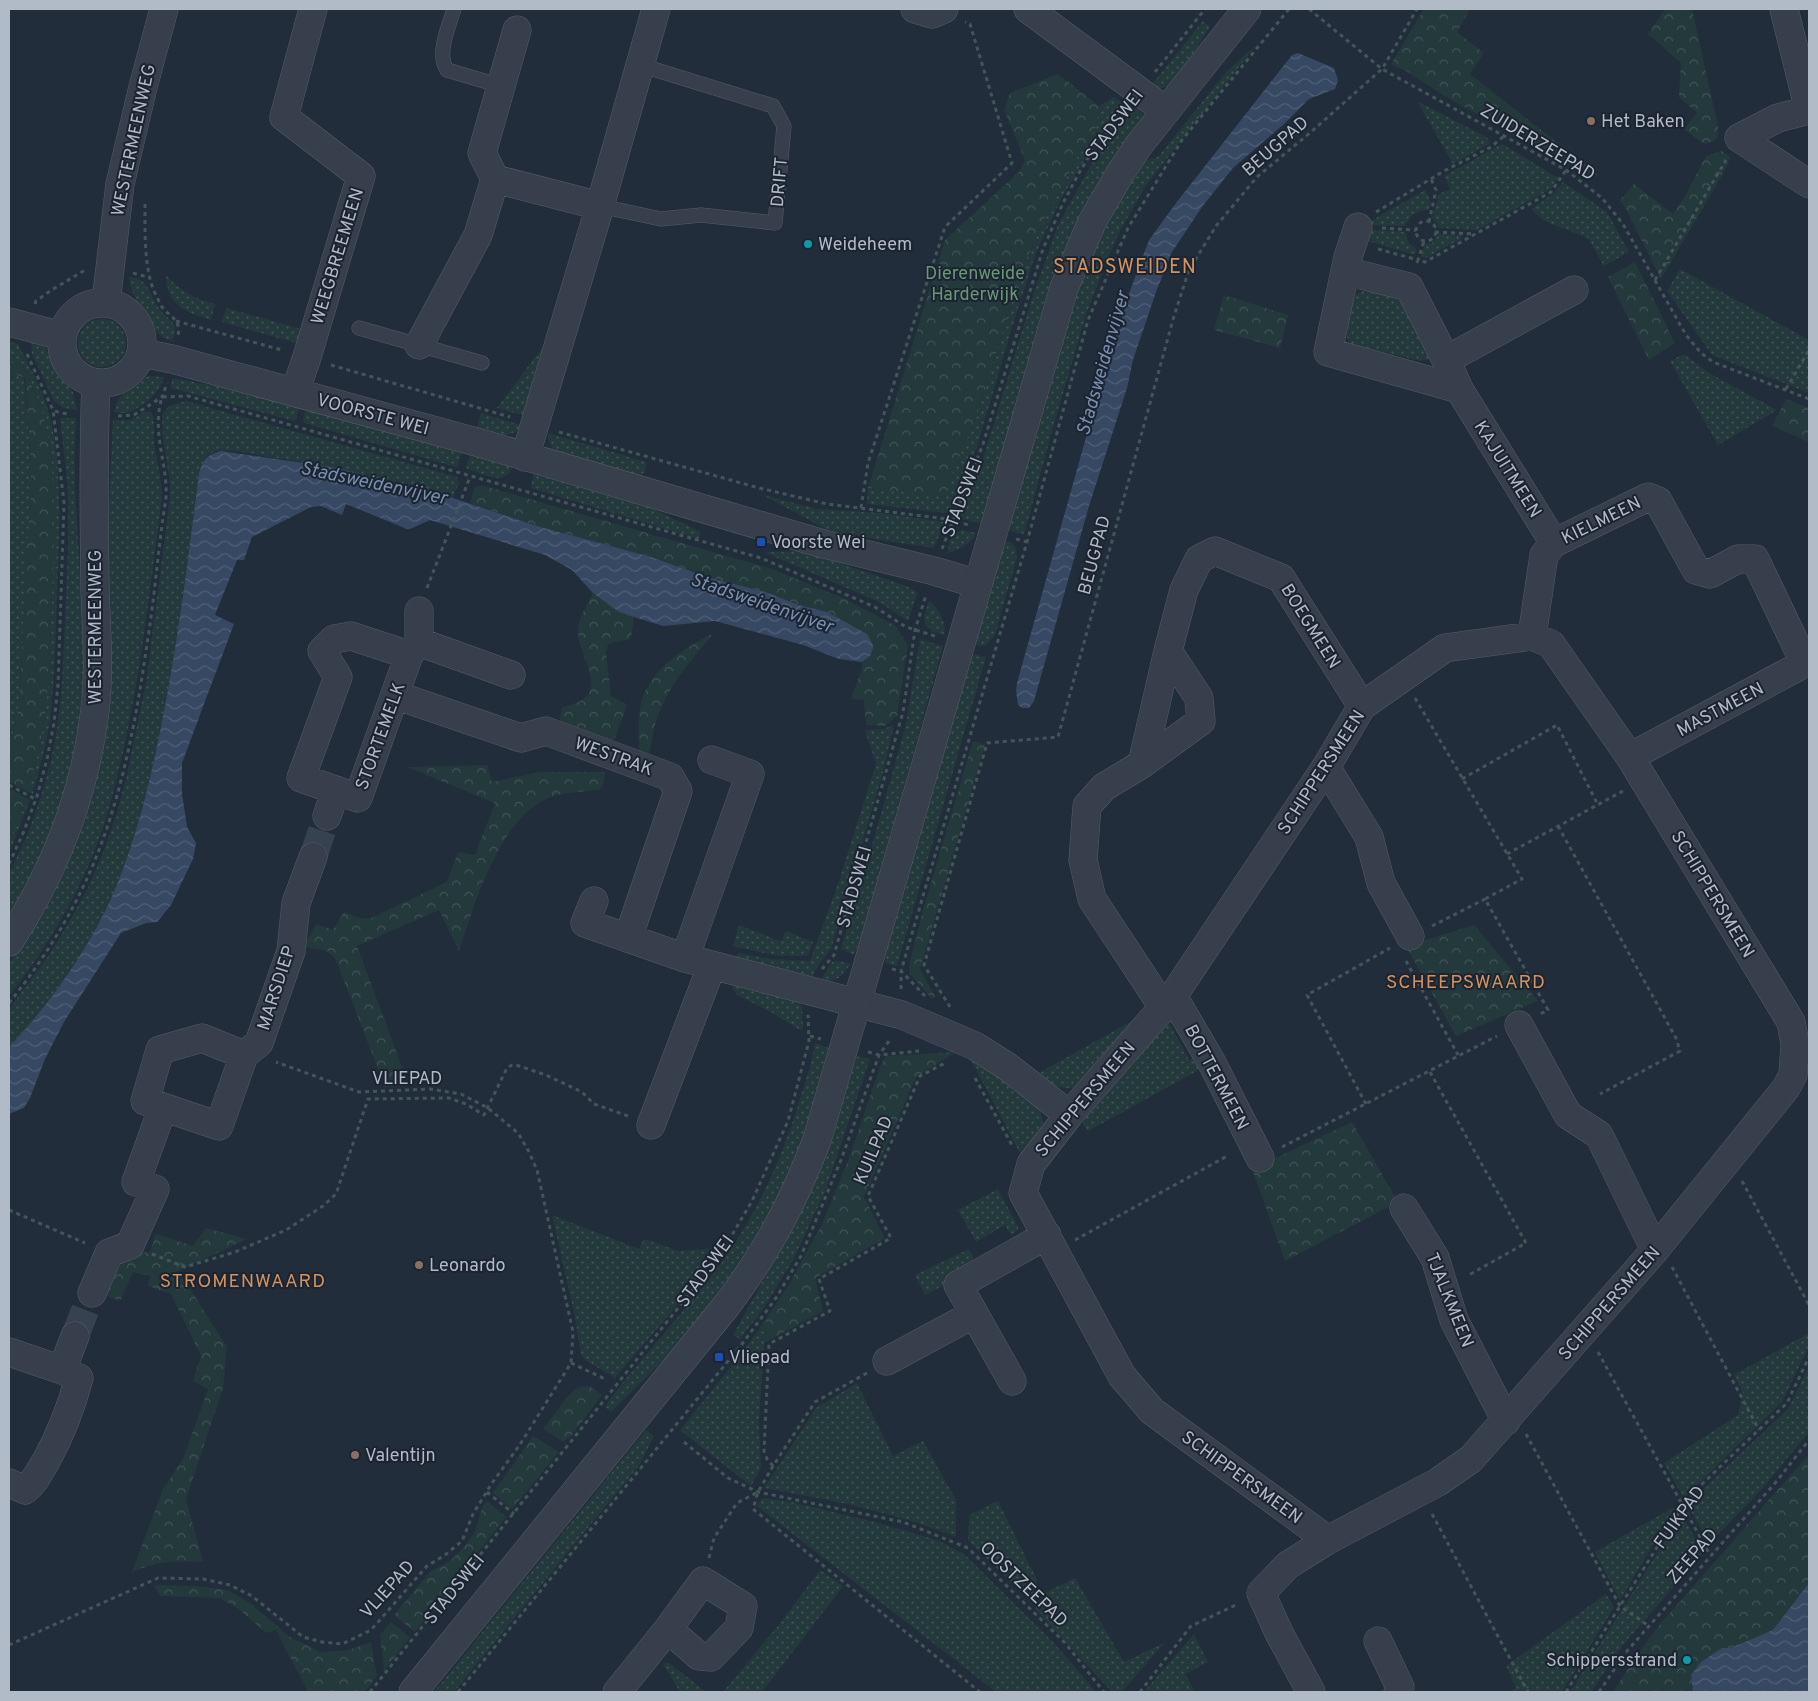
<svg xmlns="http://www.w3.org/2000/svg" width="1818" height="1701" font-family="Overpass,sans-serif">
<style>
.grass{fill:url(#grass-dots)}
.forest{fill:url(#forest-crowns)}
.water{fill:url(#water-waves)}
.lines{fill:none;stroke-linecap:round;stroke-linejoin:round}
.minor-tunnel{stroke:#374250;stroke-width:28;stroke-dasharray:28 14;stroke-linecap:butt}
.service-casing{stroke:#545d69;stroke-width:15}
.minor-casing{stroke:#545d69;stroke-width:29}
.tertiary-casing{stroke:#545d69;stroke-width:29}
.path{stroke:#425659;stroke-width:3;stroke-dasharray:4 4;stroke-linecap:butt}
.service{stroke:#363f4b;stroke-width:14}
.minor{stroke:#363f4b;stroke-width:28}
.tertiary{stroke:#363f4b;stroke-width:28}
.education-dot{fill:#8d6e63;stroke:#1b2430;stroke-width:2}
.culture-dot{fill:#0f9aa8;stroke:#1b2430;stroke-width:2}
.transit-dot{fill:#1a4fb4;stroke:#1b2430;stroke-width:2}
.labels{text-anchor:middle;stroke-width:4;stroke-linejoin:round;paint-order:stroke}
.poi-label{font-size:18px;fill:#b1bac7;stroke:#1b2430;text-anchor:start}
.street-label{font-size:18px;fill:#b1bac7;stroke:#1b2430}
.park-label{font-size:18px;fill:#699874;stroke:#1b2430}
.water-label{font-size:19px;font-style:italic;fill:#798faf;stroke:#1b2430}
.neighbourhood-label{font-size:19px;letter-spacing:1px;fill:#d39360;stroke:#1b2430}
.quarter-label{font-size:20px;letter-spacing:1px;fill:#d39360;stroke:#1b2430}
</style>
<defs>
<pattern id="grass-dots" width="8" height="8" patternUnits="userSpaceOnUse" patternTransform="scale(1.25)"><rect width="8" height="8" fill="#24393c"/><path d="M2 2h.1M6 6h.1" fill="none" stroke="#415457" stroke-width="1.8" stroke-linecap="round"/></pattern>
<pattern id="forest-crowns" width="20" height="18" patternUnits="userSpaceOnUse" patternTransform="scale(1.25)"><rect width="20" height="18" fill="#24393c"/><path d="M2 6a3 3 0 1 1 6 0M12 15a3 3 0 1 1 6 0" fill="none" stroke="#415457"/></pattern>
<pattern id="water-waves" width="16" height="10" patternUnits="userSpaceOnUse" patternTransform="scale(1.25)"><rect width="16" height="10" fill="#364862"/><path d="M0 5q4-4 8 0t8 0" fill="none" stroke="#516077"/></pattern>
</defs>
<rect width="100%" height="100%" fill="#222d3b"/>
<path class="grass" d="M1203,21L1210,27L1174,83C1165,88 1159,90 1150,87Z
M1256,45L1146,185L1119,233L1103,270L1086,315L1055,420L1024,535L1008,530L1071,311C1083,276 1095,240 1114,208C1124,191 1136,176 1146,160L1158,157L1227,71Z
M1114,97L1123,104L1093,145L1061,199L1035,255L1011,331L976,450L948,513L867,504L868,488L946,497L952,474L976,418L1022,269L1045,218L1075,161L1096,127L1099,106Z
M1417,101L1488,138L1489,144L1453,164Z
M1135,106L1146,118L982,524L959,518L982,462L1032,298L1058,225L1096,156Z
M1502,144L1558,178L1551,189L1477,230L1439,228L1437,223L1432,218L1439,194L1450,189L1444,176Z
M1563,182L1607,212L1629,252L1604,266L1588,238L1544,221L1531,209L1554,193Z
M1425,190L1431,202L1429,210C1417,210 1410,215 1405,226L1371,225L1369,222Z
M1361,229L1405,232L1408,242L1417,250L1415,255L1358,238Z
M1439,234L1461,235L1462,238L1426,258L1421,257L1425,244L1432,243Z
M1680,269L1809,340V393L1712,355L1667,291Z
M166,275C180,291 195,299 215,304L211,320C185,312 167,306 166,275Z
M129,277C150,278 149,296 160,310C164,316 171,319 174,325C177,330 174,336 172,341C154,335 154,328 145,313C137,300 131,294 129,277Z
M1363,291L1403,298L1431,359L1421,361L1351,344L1347,337L1351,304L1355,295Z
M226,308L301,329L303,345L222,322Z
M78 343a24 24 0 1 1 48 0a24 24 0 1 1-48 0Z
M9,342L18,344C30,368 45,394 51,421C62,476 60,532 57,588C56,632 55,676 50,720C46,746 39,770 33,794L28,792C34,769 40,746 44,722C51,678 50,633 52,589C54,533 57,477 45,422C41,402 31,384 23,365L9,362Z
M31,342H42L60,374L73,392L77,410L63,408L54,401L32,354Z
M542,348L545,351L525,414L522,415L497,408Z
M1684,354L1709,373L1777,410L1718,445L1670,361Z
M9,372L24,378L31,461V499L18,711L9,750Z
M150,376L164,377C160,393 145,405 130,412C126,414 119,412 114,412C118,394 132,379 150,376Z
M172,378L231,389L299,406L296,420L294,421L171,388Z
M186,401L457,477L459,483L453,498C391,480 328,466 264,456C250,454 223,447 211,453C204,457 202,466 199,473C188,556 178,641 162,724C150,784 136,844 110,901C85,954 49,1005 9,1047V1009L47,958L68,924L87,890L103,853L116,816L127,775L146,682L170,498V483L163,439L162,415L169,406Z
M306,407L462,450L458,466L456,467L304,423L303,418Z
M146,411L151,412C156,419 153,433 154,443C157,461 162,479 162,498C151,581 142,665 124,748C116,782 108,817 95,850C74,902 44,952 9,996V963L33,927L67,861L107,546L113,420H131Z
M481,413L520,425L521,428C506,440 493,435 476,432Z
M60,418H76C71,498 83,578 84,657C85,749 55,838 9,917V874L28,833L41,797L51,760L58,723L62,685L68,550V490Z
M548,433L646,462L645,472L639,476C617,470 572,465 555,451C550,446 548,440 548,433Z
M471,452L513,465C506,488 484,474 467,469L466,467Z
M534,471L649,507L701,532L699,539L531,488Z
M763,495L817,509L881,513L945,522L934,548L887,541L826,529Z
M963,530L976,533C971,545 959,549 948,553C947,542 953,532 963,530Z
M1004,540C1015,543 1016,547 1017,557L995,635L985,646L974,645Z
M805,551L906,586L918,592L908,621L879,602L764,552Z
M929,601C939,609 947,622 944,635L933,632L925,624L924,616Z
M920,639L943,646L863,934L854,955L841,949L871,849L906,724Z
M972,654L986,657L897,966L885,963L887,941Z
M894,725L883,772L831,949L818,965L812,977L805,980L736,960L738,953L771,959L810,961L839,881L876,764L865,730L883,729Z
M26,798L30,800L9,854V842Z
M739,925L781,941L786,931L813,942L808,956H778L733,946Z
M838,961L851,964L839,978L822,983L821,980L832,962Z
M734,983L799,1002L802,1007L803,1029L800,1030L769,1011L735,994L736,992L732,990Z
M1173,1010L1178,1020L1170,1024L1189,1060L1210,1051L1215,1061L1088,1131L1083,1125V1121Z
M1137,1018L1079,1088C1058,1089 1053,1087 1039,1073Z
M815,1043L829,1048L803,1145L756,1245L683,1341L611,1412L605,1406C639,1360 678,1319 713,1274C751,1225 777,1170 796,1112C803,1089 811,1066 815,1043Z
M857,1056L870,1059L825,1192L794,1258L764,1308L740,1339L733,1335L796,1221L825,1157Z
M971,1060C985,1066 997,1075 1010,1084C1031,1098 1052,1111 1038,1140C1035,1146 1027,1152 1022,1157Z
M998,1189L1019,1229L1011,1235L1005,1225L976,1242L958,1210Z
M552,1215L639,1249L644,1239L679,1251L720,1248L673,1310L615,1378L587,1361L581,1355L575,1317Z
M969,1249L979,1268L925,1295L915,1275Z
M766,1319L759,1420L761,1468L751,1486L680,1430L742,1353Z
M1809,1333V1346L1782,1402L1684,1498L1664,1463L1738,1415L1743,1393L1734,1375Z
M1809,1366V1432L1762,1489L1709,1544L1688,1506L1701,1491L1788,1409Z
M857,1383L893,1456L923,1441L956,1500V1537C895,1512 830,1500 764,1488L816,1408Z
M646,1430L654,1436L640,1464L454,1692H434Z
M762,1498L792,1502L874,1522L937,1540L964,1554L1054,1643L1096,1692H996L757,1506Z
M998,1501L1037,1580L1030,1601L968,1540L969,1515Z
M1676,1506L1620,1600L1595,1552Z
M1682,1514L1703,1553L1623,1645L1591,1692H1570Z
M820,1570L843,1586L762,1692H723L781,1622Z
M1075,1578L1124,1662L1164,1643L1122,1692H1112L1035,1609L1044,1593Z
M1606,1594L1614,1607L1562,1692H1508L1516,1688L1506,1666Z
M1194,1634L1208,1662L1185,1674L1195,1692H1144Z
M668,1662L706,1692H680L663,1664Z"/>
<path class="forest" d="M1424,9H1470L1457,32L1484,53L1470,74L1597,174L1593,178L1446,97L1408,72L1391,64Z
M1665,9H1692L1718,126V137L1714,141L1704,144L1684,129L1697,113L1679,97L1681,63L1648,34Z
M1058,74L1099,106L1096,127L1075,161L1045,218L1022,269L976,418L952,474L946,497L868,488L945,240L1019,172L1025,160L1004,110L1010,93Z
M1722,151L1730,157L1725,170L1661,279L1627,211L1620,200L1634,184L1673,214L1686,194L1706,156Z
M1635,262L1675,343L1649,360L1608,277Z
M1224,295L1288,315L1280,348L1214,330Z
M9,362L23,365C30,384 41,402 45,422C57,477 54,533 52,589C50,633 51,678 44,722C40,746 34,769 28,792L9,782V750L18,711L21,670L26,554L31,499V461L25,378L9,372Z
M1786,399L1809,408V442L1772,426Z
M481,485L772,569L845,599L896,626L908,646L897,716L885,726L866,725L864,700L851,699L862,668V662L871,655L827,612L799,605L765,592L710,578L651,557L537,526L470,503L474,488Z
M593,593L619,612L634,617L631,638C624,642 616,641 608,644L606,653L611,696L625,703L627,706L613,743L559,725L562,707C618,697 576,658 578,629C579,616 588,604 593,593Z
M714,633C690,661 663,692 654,729C652,737 651,747 649,756L639,753C639,737 638,718 641,703C650,668 685,648 714,633Z
M973,741L985,744L920,969L935,996L932,999L910,974L909,966L923,910Z
M487,765L492,782L539,772H605L604,782L600,789C585,792 568,792 554,796C501,812 475,903 459,951L439,910L357,946L409,1086L385,1087L335,958L327,951L303,947L316,924L333,930L344,912L363,919L371,918L447,882L458,852L475,855L495,803L407,767Z
M9,788L26,798L9,842Z
M1474,925L1538,1001L1456,1036L1406,946Z
M956,1052L916,1077L864,1197L885,1238L815,1278L823,1311L764,1343L766,1319L788,1286L821,1226L849,1158L881,1064L886,1056Z
M1352,1122L1398,1202L1285,1261L1252,1169Z
M206,1228L247,1239L174,1273L185,1281L227,1347L223,1388L186,1499L203,1562C174,1561 159,1561 132,1572L163,1489L183,1459L208,1389L193,1381L201,1356L171,1294L148,1286L150,1276L133,1272L120,1301L104,1295L114,1269L123,1261L133,1254L150,1252L156,1234L193,1246Z
M590,1386L602,1395L571,1436L563,1442L543,1429L568,1396L578,1387Z
M533,1436L559,1452L512,1509L493,1493Z
M1809,1454V1692H1613L1639,1652L1661,1623Z
M487,1501L506,1517L415,1632L394,1615L430,1572L451,1560L464,1547L474,1533L483,1505Z
M159,1585L198,1586L228,1590L250,1603L290,1637L321,1652L349,1650L371,1642L377,1676L365,1692H308L276,1630L266,1633L239,1609L220,1598L160,1596L154,1586Z
M391,1622L410,1637L384,1671L380,1635Z"/>
<path class="water" d="M1298,53L1334,68L1338,80L1335,89L1309,99L1284,124L1233,168L1202,207L1172,252L1156,292L1133,360L1127,388L1089,506L1034,701L1029,708H1022L1018,705L1016,691L1017,683L1101,384L1131,288L1149,240L1176,203L1292,55Z
M221,451L337,468L453,498L537,526L651,557L710,578L765,592L799,605L827,612L867,634L873,645L871,655L862,662L839,659L803,645L715,621L663,626L634,617L619,612L593,593L572,570L545,555L430,520L410,529H407L346,504L342,515L321,506L311,507L252,537L244,560H237L215,615L234,624L182,763V793L187,827L196,843L193,859L171,905L157,922L146,923L121,933L64,1022L45,1059L30,1098L24,1108L9,1114V1047C49,1005 85,954 110,901C135,845 149,787 161,727C178,643 188,558 199,473C204,458 207,455 221,451Z
M1809,1583V1692H1693L1691,1675L1701,1662L1722,1648H1731L1773,1630Z"/>
<g class="lines">
<path class="minor-tunnel" d="M313,857L327,816
M75,1336L92,1293"/>
<g class="service-casing">
<path id="service" d="M454,9C449,26 436,54 447,70L501,86
M600,206L661,219L701,215L775,223L784,126L773,106L640,65
M359,328L482,363"/>
</g>
<g class="minor-casing">
<path id="minor" d="M915,9L932,14L944,9
M1028,9L1166,111
M1784,9L1809,110L1778,118L1739,138L1809,184
M495,179L600,206
M1358,227L1348,257L1328,352L1459,389
M1345,271L1409,287L1446,360L1459,389L1554,543L1544,555L1532,636
M9,322L62,336
M419,345L478,235L495,179L482,153L517,30
M142,353L172,359L480,443L820,543L934,571L978,584
M1446,360L1574,290
M295,392L307,357L361,176L284,117L313,9
M525,457L600,206L656,9
M1554,543L1648,497L1658,501L1696,570L1710,574L1738,559H1755L1805,664
M351,636L409,655L358,798L301,778L338,677L322,651L334,639Z
M1532,636L1551,644L1630,757L1791,1022L1795,1044L1793,1075L1786,1088L1655,1250L1471,1459L1438,1482L1328,1540L1152,1411L1122,1376L1023,1193L1031,1164L1069,1115L1173,996L1326,767L1362,706L1445,648Z
M419,642V611
M1168,651L1184,590L1199,559L1215,551L1281,578L1362,706
M409,655L419,642L511,675
M395,695L521,738L546,731L670,777L678,791L628,938
M1630,757L1809,661
M1142,764L1168,651L1199,698L1201,721L1142,764L1104,787L1087,806L1083,860L1092,899L1163,1007
M1326,767L1369,837L1381,883L1410,936
M327,816L336,790
M594,901L585,923L685,958L902,1015L975,1046L1008,1067L1069,1115
M685,958L750,774L712,760
M1173,996L1212,1063L1260,1158
M1519,1025L1568,1115L1599,1135L1655,1250
M202,1038L244,1055L219,1126L145,1101L160,1050Z
M244,1055L259,1043L291,951L296,903L313,857
M651,1125L712,965
M1404,1208L1435,1258L1454,1320L1506,1421
M92,1293L109,1253L130,1245L155,1189L136,1182L163,1107
M9,1352L62,1370L79,1378C71,1408 61,1434 46,1461C39,1472 35,1482 25,1490L9,1483
M887,1361L974,1314
M62,1370L75,1336
M1012,1381L958,1285L1047,1235
M1378,1641L1400,1687L1398,1692
M617,1692L668,1629L703,1581L743,1606L739,1628L711,1657L699,1656L668,1629
M1311,1692L1279,1633L1261,1593L1288,1565L1328,1540"/>
</g>
<g class="tertiary-casing">
<path id="tertiary" d="M106,302L120,184L143,87L164,9
M62 343a40 40 0 1 1 80 0a40 40 0 1 1-80 0Z
M9,942C55,871 85,794 95,710C100,669 96,629 95,588C94,520 93,451 96,383
M413,1692L727,1305C767,1252 793,1203 817,1140L1064,288L1092,222L1121,172L1139,145L1247,9"/>
</g>
<path class="path" d="M1309,9L1382,69L1566,170L1602,198L1623,224L1686,335L1701,353L1713,362L1809,399
M1155,72L1205,9
M145,204C145,232 144,263 153,289C156,295 159,302 162,307C171,318 181,319 178,336
M1376,212L1444,171L1491,147L1504,136
M1416 231a10 10 0 1 1 20 0a10 10 0 1 1-20 0Z
M1429,222L1436,190L1431,179
M1382,228L1416,230
M1435,232L1475,234
M1378,249L1418,260L1424,241
M1417,263L1418,260L1425,262L1551,192L1566,170
M133,273L151,278
M1655,280L1726,160
M35,304L36,301L50,291L85,270
M176,321L282,350
M27,354L53,410L60,413L70,414
M331,365L510,417
M1786,389L1809,350
M118,416L134,415L162,397L167,383
M559,432L759,488L827,504L946,519L969,525
M861,508L868,463L945,227L1012,163L970,24L965,22
M1016,539L1027,542
M942,549L983,444L1043,249L1063,203L1079,173L1091,153L1125,110
M427,588L470,477
M1415,698L1522,879L1485,899L1548,1010L1540,1014
M1462,779L1557,725L1598,805
M9,785L35,799
M1558,826L1676,1038L1680,1051L1600,1094
M1507,854L1623,791
M9,864L24,831L37,796L47,759L54,723L58,685L64,503L53,410
M1432,926L1485,899
M1406,961L1458,1055
M822,969L834,955L903,712L915,630L926,595
M892,969L901,971L925,996
M901,989V971L1027,542L1088,320L1128,228L1182,140L1289,9
M9,1003C46,957 78,905 99,850C124,785 137,714 147,644C155,596 158,547 166,498C168,463 151,433 162,397L188,396L761,558L875,607L906,627L938,637
M950,1007L924,965L987,743L1058,737L1174,316L1189,270L1216,226L1257,177L1311,132L1382,69L1417,9
M810,1036L821,1039
M868,1052L879,1055L919,1051
M1430,1072L1526,1243L1467,1276
M975,1078L1013,1147
M1366,1104L1307,995L1390,948
M1282,1147L1497,1036
M1742,1181L1809,1305
M9,1210L85,1243
M1075,1240L1229,1155
M152,1254L185,1267L235,1252L286,1230L323,1206L336,1194L368,1099L449,1098L466,1104L484,1115L507,1068L512,1065H516L546,1075L582,1092L594,1104L628,1116
M1672,1267L1759,1430
M1598,1352L1710,1555
M571,1363L605,1379
M867,1373L815,1402L773,1466L758,1492L753,1509L980,1692
M1526,1434L1620,1606L1649,1626
M684,1442L728,1478L758,1492L903,1522L968,1548L1065,1643L1104,1692
M773,1466L767,1459L764,1451L769,1344L830,1311L819,1279L891,1238L868,1196L920,1076L947,1062
M487,1492L514,1514
M1432,1514L1528,1692
M709,1558L714,1538L737,1503L758,1492
M9,1645L158,1578L203,1579L230,1585L252,1596L303,1637L322,1642L342,1644L371,1630L427,1566L445,1555L462,1541L473,1514L492,1483L519,1446L571,1363L573,1332L537,1170L528,1150L518,1133L488,1108L461,1094L430,1089L359,1092L276,1062
M370,1692L719,1257L752,1201L788,1121L809,1041L808,1015
M458,1692L742,1344L776,1298L801,1256L841,1160L879,1055L891,1038
M1140,1692L1191,1626L1238,1604
M1566,1692L1683,1506L1701,1485L1787,1403L1809,1357
M1599,1692L1627,1651L1776,1482L1809,1440"/>
<use href="#service" class="service"/>
<use href="#minor" class="minor"/>
<use href="#tertiary" class="tertiary"/>
</g>
<g class="education-dot">
<circle cx="1591" cy="121" r="5"/>
<circle cx="419" cy="1265" r="5"/>
<circle cx="355" cy="1455" r="5"/>
</g>
<g class="culture-dot">
<circle cx="808" cy="244" r="5"/>
<circle cx="1687" cy="1660" r="5"/>
</g>
<g class="transit-dot">
<rect x="756" y="537" width="10" height="10" rx="2.5"/>
<rect x="714" y="1352" width="10" height="10" rx="2.5"/>
</g>
<g class="labels">
<g class="poi-label">
<text x="1601" y="127">Het Baken</text>
<text x="818" y="250">Weideheem</text>
<text x="771" y="548">Voorste Wei</text>
<text x="429" y="1271">Leonardo</text>
<text x="729" y="1363">Vliepad</text>
<text x="365" y="1461">Valentijn</text>
<text x="1677" y="1666" text-anchor="end">Schippersstrand</text>
</g>
<g class="street-label">
<text transform="translate(1114 125) rotate(-53)" y="6">STADSWEI</text>
<text transform="translate(133 140) rotate(-78)" y="6">WESTERMEENWEG</text>
<text transform="translate(1538 142) rotate(31)" y="6">ZUIDERZEEPAD</text>
<text transform="translate(1275 146) rotate(-41)" y="6">BEUGPAD</text>
<text transform="translate(779 182) rotate(-85)" y="6">DRIFT</text>
<text transform="translate(337 256) rotate(-73)" y="6">WEEGBREEMEEN</text>
<text transform="translate(373 414) rotate(15)" y="6">VOORSTE WEI</text>
<text transform="translate(1508 469) rotate(58)" y="6">KAJUITMEEN</text>
<text transform="translate(962 497) rotate(-69)" y="6">STADSWEI</text>
<text transform="translate(1601 520) rotate(-26)" y="6">KIELMEEN</text>
<text transform="translate(1094 555) rotate(-75)" y="6">BEUGPAD</text>
<text transform="translate(1311 626) rotate(58)" y="6">BOEGMEEN</text>
<text transform="translate(95 627) rotate(-90)" y="6">WESTERMEENWEG</text>
<text transform="translate(1720 709) rotate(-28)" y="6">MASTMEEN</text>
<text transform="translate(380 736) rotate(-70)" y="6">STORTEMELK</text>
<text transform="translate(614 756) rotate(20)" y="6">WESTRAK</text>
<text transform="translate(1321 772) rotate(-57)" y="6">SCHIPPERSMEEN</text>
<text transform="translate(854 887) rotate(-74)" y="6">STADSWEI</text>
<text transform="translate(1713 894) rotate(59)" y="6">SCHIPPERSMEEN</text>
<text transform="translate(276 988) rotate(-72)" y="6">MARSDIEP</text>
<text transform="translate(1217 1077) rotate(62)" y="6">BOTTERMEEN</text>
<text x="407" y="1084">VLIEPAD</text>
<text transform="translate(1085 1099) rotate(-50)" y="6">SCHIPPERSMEEN</text>
<text transform="translate(873 1150) rotate(-67)" y="6">KUILPAD</text>
<text transform="translate(705 1271) rotate(-54)" y="6">STADSWEI</text>
<text transform="translate(1450 1300) rotate(68)" y="6">TJALKMEEN</text>
<text transform="translate(1609 1303) rotate(-49)" y="6">SCHIPPERSMEEN</text>
<text transform="translate(1242 1477) rotate(36)" y="6">SCHIPPERSMEEN</text>
<text transform="translate(1679 1517) rotate(-54)" y="6">FUIKPAD</text>
<text transform="translate(1692 1556) rotate(-49)" y="6">ZEEPAD</text>
<text transform="translate(1024 1584) rotate(44)" y="6">OOSTZEEPAD</text>
<text transform="translate(387 1589) rotate(-48)" y="6">VLIEPAD</text>
<text transform="translate(454 1589) rotate(-51)" y="6">STADSWEI</text>
</g>
<g class="park-label">
<text x="975" y="279">Dierenweide<tspan x="975" dy="21">Harderwijk</tspan></text>
</g>
<g class="water-label">
<text transform="translate(1102 363) rotate(-74)" y="7">Stadsweidenvijver</text>
<text transform="translate(374 482) rotate(12)" y="7">Stadsweidenvijver</text>
<text transform="translate(762 602) rotate(19)" y="7">Stadsweidenvijver</text>
</g>
<g class="neighbourhood-label">
<text x="1466" y="988">SCHEEPSWAARD</text>
<text x="243" y="1287">STROMENWAARD</text>
</g>
<g class="quarter-label">
<text x="1125" y="273">STADSWEIDEN</text>
</g>
</g>
<rect width="1818" height="1701" fill="none" stroke="#b1bac7" stroke-width="20"/>
</svg>
